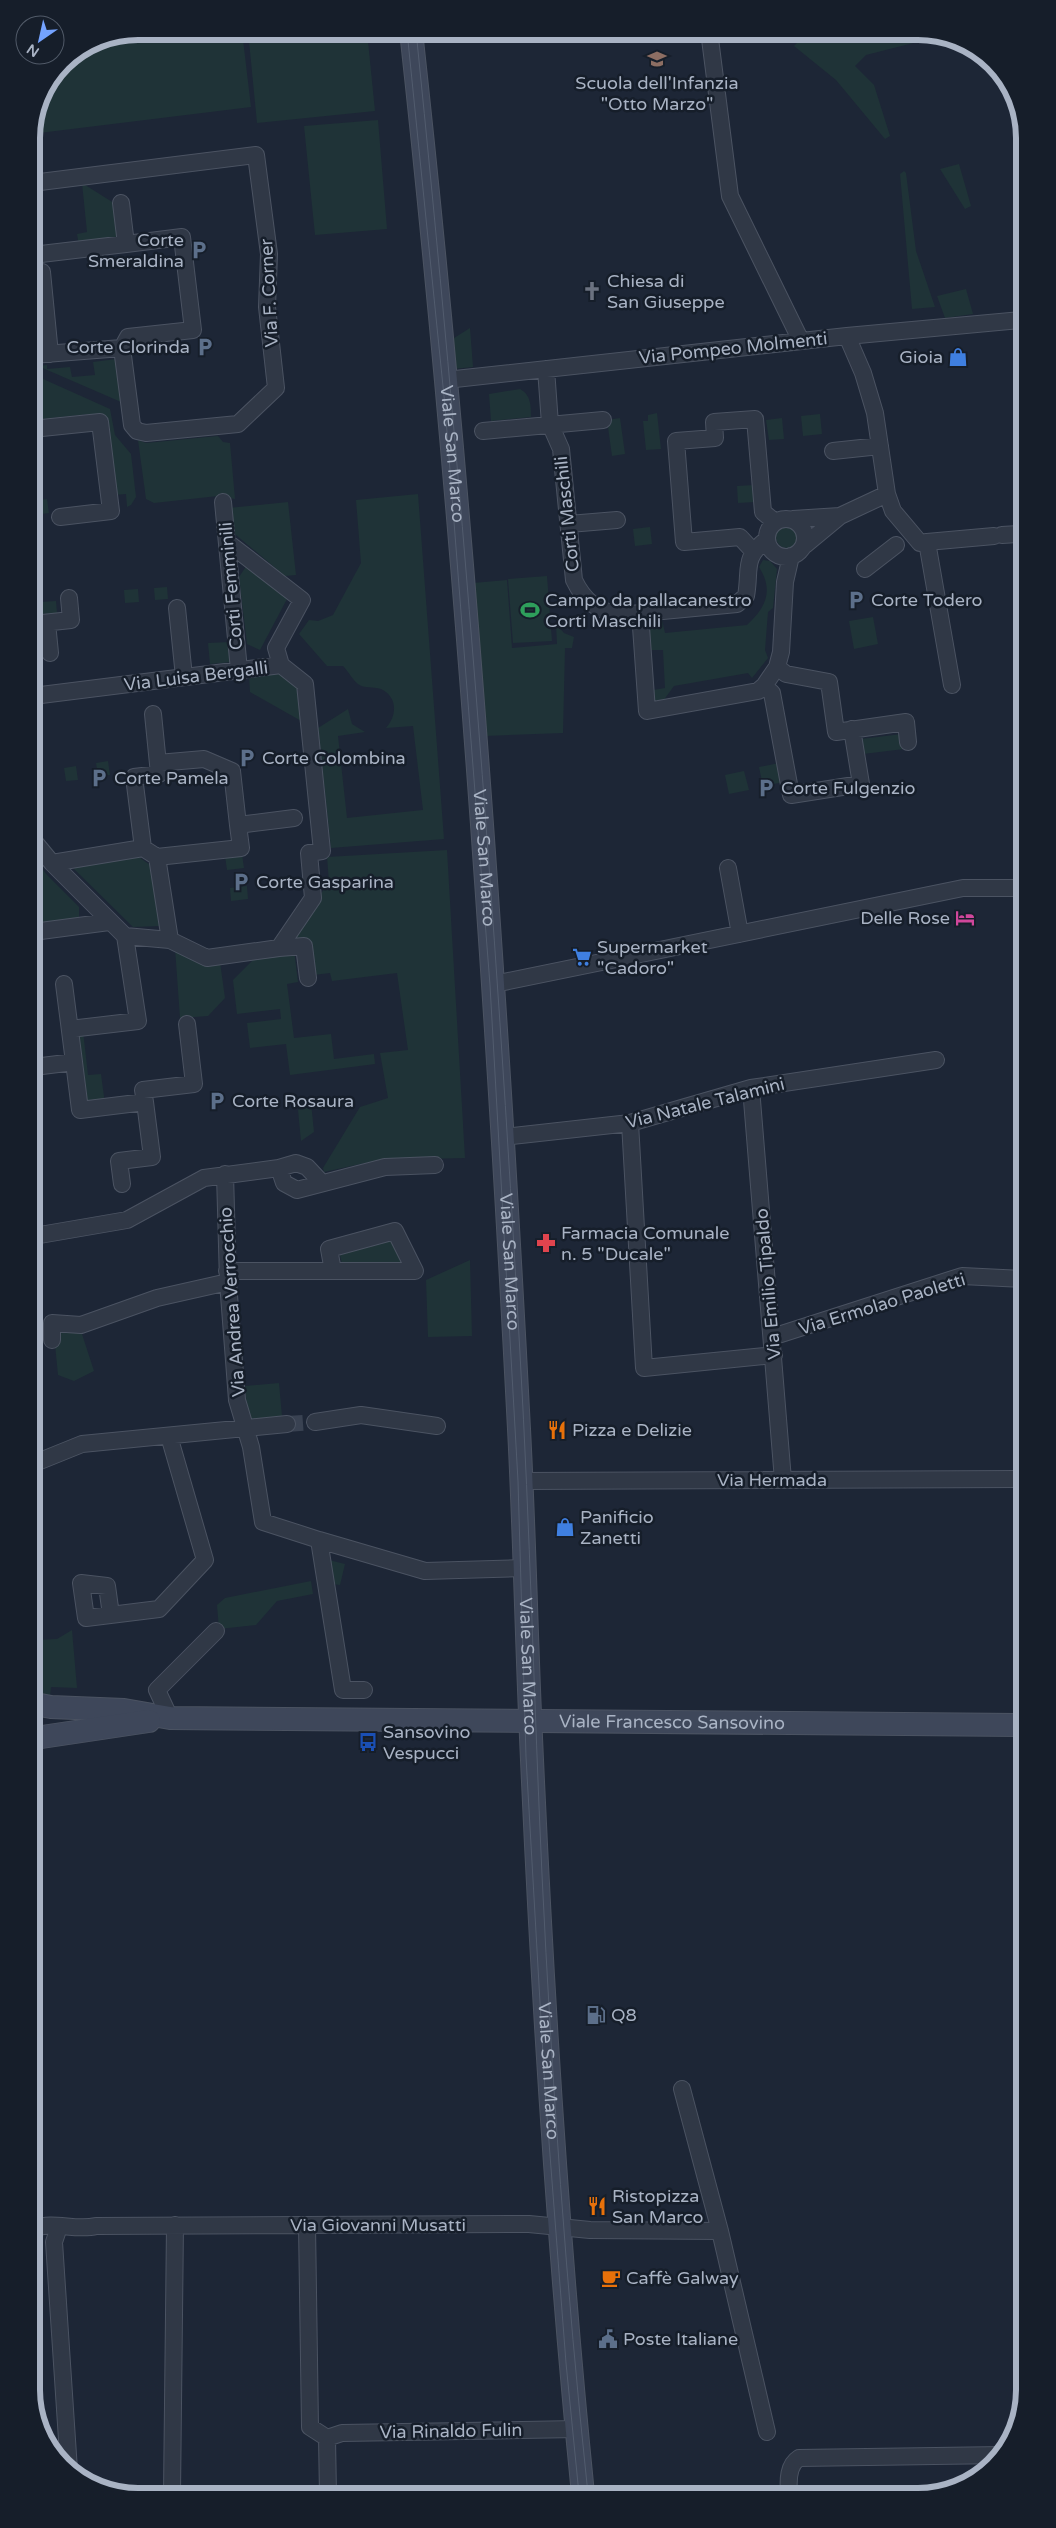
<svg xmlns="http://www.w3.org/2000/svg" width="1056" height="2528" font-family="'Varela Round',sans-serif">
<style>
.green{fill:#1f3337}
.lines{fill:none;stroke-linecap:round;stroke-linejoin:round}
.street-tunnel{stroke:#394252;stroke-width:16;stroke-dasharray:16 8;stroke-linecap:butt}
.street-casing{stroke:#4b5362;stroke-width:18}
.secondary-casing{stroke:#4b5362;stroke-width:24}
.street{stroke:#303846;stroke-width:16}
.secondary{stroke:#3e475a;stroke-width:22}
.tram{stroke:#525c6e;stroke-width:1}
.labels{text-anchor:middle;stroke-width:5;stroke-linejoin:round;paint-order:stroke}
.poi-label{font-size:18px;fill:#a9b3c4;stroke:#161e2a;text-anchor:start}
.street-label{font-size:18px;fill:#a9b3c4;stroke:#161e2a}
.rim{fill:none;stroke:#a9b3c4;stroke-width:6}
</style>
<rect width="100%" height="100%" fill="#1d2636"/>
<path class="green" d="M138,31H242L251,107L31,134C34,93 60,58 96,40C108,34 125,34 138,31Z
M248,31H367L375,111L257,123Z
M785,31L927,32L929,39L866,55L855,66L874,85L890,136L885,139L836,80L794,46L798,42Z
M378,120L387,229L315,235L304,126Z
M959,164L971,206L965,209L940,169Z
M904,171L906,173L916,251L935,307L912,309L900,174Z
M82,183L117,205L121,241L79,246L77,234L87,232Z
M966,289L973,314L945,318L937,296Z
M470,328L473,367L453,369L451,340Z
M116,359L121,402L38,366L47,365V369L70,367L72,377L95,375L93,362Z
M32,374L110,409L115,435L131,454L136,497L131,505L127,507L126,494L114,495L98,416L90,414L32,420Z
M520,389C531,395 531,406 531,417L491,421L489,394Z
M657,413L661,449L646,450L643,421H648V415Z
M820,414L822,434L803,436L801,416Z
M620,418L625,454L612,456L607,420Z
M782,418L784,439L769,440L766,420Z
M218,436L223,442L230,443L235,499L218,496L154,503L146,499L138,440L146,443Z
M754,485L755,502L738,503L737,486Z
M418,494L444,839L331,848L318,728L348,709L352,724L365,732L338,736L347,818L423,810L413,726L386,728C397,716 398,697 381,689C373,686 364,689 358,684C352,679 348,671 343,666H327L299,634L309,620L318,621L333,615L361,563L356,500Z
M47,499L49,513L34,515L32,501Z
M288,502L296,575L285,576L230,530L228,508Z
M776 537a11 11 0 1 1 22 0a11 11 0 1 1-22 0Z
M650,527L652,544L635,546L633,529Z
M763,560L770,561L777,569L773,608L768,612L765,650L768,658L752,678L748,673L674,686L663,701L655,700L653,690L665,688L663,650H649L647,617L661,615L665,633L747,625C766,607 774,591 759,567Z
M247,565L287,599L260,650L247,644L239,577Z
M547,576L552,641L513,643L508,579Z
M507,580L512,648L557,644L556,624L564,633L574,637L572,648H565L563,733L485,736L473,583Z
M167,587L168,599L155,600L154,588Z
M138,589L139,602L125,603L124,590Z
M56,601L57,613L41,614L40,602Z
M873,617L878,644L854,649L849,621Z
M230,642L232,662L210,664L208,643Z
M278,672L299,688L303,722L250,692L249,676Z
M902,734L904,749L863,754L861,739Z
M108,761L110,775L98,776L96,763Z
M779,763L784,782L763,786L759,767Z
M76,766L78,780L66,781L64,768Z
M744,771L749,790L729,794L725,775Z
M447,850L465,1158L379,1160L324,1172L323,1168L360,1107L388,1098L380,1053L408,1050L397,973L332,981L330,973L313,975L307,941L286,944L329,882L327,857Z
M242,854L244,868L227,870L225,856Z
M136,855L150,865L160,926L133,927L74,869L78,864Z
M33,857L47,875L79,907V921L33,924Z
M247,886L248,899L231,901L230,888Z
M175,948L220,962L225,998L208,1016L180,1018Z
M294,950L298,982L287,984L294,1038L331,1034L334,1059L374,1054L375,1064L290,1075L286,1044L250,1048L247,1023L281,1019L280,1009L237,1014L233,980L259,954Z
M83,1031L88,1075L101,1074L105,1104L88,1106L79,1032Z
M311,1102L314,1132L301,1141L298,1110Z
M392,1239L402,1262L342,1264L340,1255Z
M470,1260L472,1336L428,1337L426,1280Z
M81,1331L94,1371L74,1381L58,1375L54,1334Z
M279,1383L282,1416L248,1420L245,1386Z
M329,1560L345,1564L340,1585L333,1584Z
M311,1581L313,1594L277,1601L256,1625L219,1629L217,1605L225,1598Z
M35,1619L38,1640L57,1639L72,1630L77,1688L51,1687L50,1696L35,1691Z"/>
<g class="lines">
<path class="street-tunnel" d="M287,1424L315,1422"/>
<g class="street-casing">
<path id="street" d="M709,31L730,196L801,341
M32,183L256,155L269,254L267,307L276,388L238,424L146,433L137,431L132,425L122,348L32,355
M41,254L126,244L121,203
M42,272L50,354
M847,336L863,373L875,413L887,494L893,511L920,543L927,542L952,685
M122,348L128,337L193,330L182,237L126,244
M546,369L550,424L561,449L574,580C584,601 597,611 620,615L737,604L746,596C751,568 742,559 767,539
M446,380L847,336L1020,320
M32,429L100,422L111,511L60,517
M483,431L603,420
M833,451L880,446
M223,502L239,670
M767 538a19 19 0 1 1 38 0a19 19 0 1 1-38 0Z
M793,519L840,516
M569,524L617,520
M1002,535L1020,534
M227,542L302,600L276,648L281,665
M927,542L994,536
M805,545L840,516L887,494
M753,551L740,537L684,542L676,441L715,438L714,422L755,419L763,512L775,522
M865,569L896,545
M177,608L184,677
M640,613L647,711L758,691L764,686L777,667L781,652L785,582L791,556
M47,623L50,653
M33,624L71,620L69,598
M777,667L786,674L829,682L836,732L906,722L908,742
M764,686L772,693L791,795L861,784L852,729
M33,696L281,665L305,684L322,851L309,853L313,898L279,948L207,958L170,940L125,936L52,863L33,840
M158,763L204,759L232,771L238,825
M143,848L134,777L159,774L153,714
M157,857L241,848L238,825L294,818
M52,863L143,848L157,857L170,940
M728,868L740,934
M33,932L109,922
M279,948L304,946L308,978
M494,984L963,888H1021
M70,1029L138,1021L125,936
M74,1062L80,1110L145,1102L152,1157L119,1161L122,1184
M34,1067L74,1062L64,984
M751,1088L783,1480
M145,1102L143,1090L194,1084L187,1024
M630,1123L644,1368L774,1355
M503,1137L630,1123L751,1088L936,1060
M279,1168L284,1183L297,1190L385,1167L435,1165
M225,1174L228,1282L237,1400L251,1447L263,1522L319,1540L425,1571L524,1568
M34,1236L127,1220L204,1178L279,1168L296,1163L307,1167L322,1183
M227,1271H415L395,1231L329,1249L333,1271
M772,1337L962,1276L1022,1279
M52,1340V1323L81,1325L157,1298L228,1282
M315,1422L361,1415L437,1426
M35,1463L82,1444L287,1424
M522,1481L1023,1479
M319,1540L343,1690H364
M111,1615L107,1586L81,1583L86,1618L159,1609L205,1560L169,1436
M170,1718L157,1690L216,1631
M682,2089L720,2231L767,2432
M307,2225L310,2427L327,2438L328,2495
M59,2227L54,2242L69,2470
M36,2228C52,2221 77,2231 96,2226L529,2224L590,2230L720,2231
M327,2438L342,2433L577,2429
M789,2492C788,2480 788,2465 799,2458L1003,2455
M172,2494L175,2225"/>
</g>
<g class="secondary-casing">
<g id="secondary">
<path id="s1" d="M411,31C462,496 495,962 519,1429C524,1524 526,1619 530,1714C541,1974 557,2235 583,2494"/>
<path id="s2" d="M35,1704L51,1707L124,1710L170,1718L1023,1725"/>
<path d="M35,1738L149,1721"/>
</g>
</g>
<use href="#street" class="street"/>
<use href="#secondary" class="secondary"/>
<path class="tram" d="M407,31L445,406L490,985L518,1481L526,1757L545,2090L566,2363L579,2494
M416,31C461,472 496,912 520,1354C530,1528 534,1702 542,1875C552,2081 566,2288 588,2494"/>
</g>
<defs>
<g id="school-bare" transform="scale(1.5)"><path d="M0-5L7-2L0 1L-7-2ZM-4 1L0 2.5L4 1V4Q0 6-4 4Z" fill="#8d6e63" stroke="#161e2a" stroke-width="2.5" paint-order="stroke"/></g>
<g id="parking-bare" transform="scale(1.5)"><path d="M-3.5-5.5H1a3.5 3.5 0 0 1 0 7H-1V5.5H-3.5ZM-1-3.4V-.6H.8a1.4 1.4 0 0 0 0-2.8Z" fill="#5c6f8a" stroke="#161e2a" stroke-width="2.5" paint-order="stroke"/></g>
<g id="church-bare" transform="scale(1.5)"><path d="M-1.2-6h2.4v3.5h3.3v2.4h-3.3V6h-2.4V-.1h-3.3v-2.4h3.3Z" fill="#6b7280" stroke="#161e2a" stroke-width="2.5" paint-order="stroke"/></g>
<g id="shop-bare" transform="scale(1.5)"><path d="M-5-2.5h2.3a2.7 3.5 0 0 1 5.4 0H5L5.5 6h-11ZM-1.5-2.5h3a1.5 2.3 0 0 0-3 0Z" fill="#3f7fe0" stroke="#161e2a" stroke-width="2.5" paint-order="stroke"/></g>
<g id="stadium-bare" transform="scale(1.5)"><path d="M0-5a6.5 5 0 1 0 0 10a6.5 5 0 1 0 0-10ZM-3.5-1.8h7v3.6h-7Z" fill="#2e9e5b" stroke="#161e2a" stroke-width="2.5" paint-order="stroke"/></g>
<g id="hotel-bare" transform="scale(1.5)"><path d="M-6-4.5h1.5V1H6V5H4.5V3h-9V5H-6ZM-4 0a1.8 1.8 0 1 1 3.6 0ZM.5 0V-2.5h3Q6-2.5 6 0Z" fill="#d1479c" stroke="#161e2a" stroke-width="2.5" paint-order="stroke"/></g>
<g id="supermarket-bare" transform="scale(1.5)"><path d="M-6-5.5h2.5l.6 2H6L4.5 2H-2.5L-4.4-4H-6ZM-1.5 3.2a1.3 1.3 0 1 0 .1 0ZM3 3.2a1.3 1.3 0 1 0 .1 0Z" fill="#3f7fe0" stroke="#161e2a" stroke-width="2.5" paint-order="stroke"/></g>
<g id="pharmacy-bare" transform="scale(1.5)"><path d="M-2-6h4v4h4v4h-4v4h-4v-4h-4v-4h4Z" fill="#e0444e" stroke="#161e2a" stroke-width="2.5" paint-order="stroke"/></g>
<g id="restaurant-bare" transform="scale(1.5)"><path d="M-5-6h1v4h1v-4h1v4h1v-4h1v5L-1.5 .5V6h-2V.5L-5-1ZM5-6V6H3V1.5H1.5Q1.5-4 5-6Z" fill="#e8710a" stroke="#161e2a" stroke-width="2.5" paint-order="stroke"/></g>
<g id="bus-bare" transform="scale(1.5)"><path d="M-5-6H5V4H4V6H2V4H-2V6H-4V4H-5ZM-3.5-4V0h7V-4ZM-3.5 1.2v1.5H-2V1.2ZM2 1.2v1.5H3.5V1.2Z" fill="#1a4fb4" stroke="#161e2a" stroke-width="2.5" paint-order="stroke"/></g>
<g id="fuel-bare" transform="scale(1.5)"><path d="M-5.5-6h7V0h2V4h1.3V-2.5L3-4.5l.8-.8L6-3V5H2.5V1h-1V6h-7ZM-4.2-4.7v3.2H.2V-4.7Z" fill="#5c6f8a" stroke="#161e2a" stroke-width="2.5" paint-order="stroke"/></g>
<g id="cafe-bare" transform="scale(1.5)"><path d="M-5.5-4.5H6V0H3Q3 3.5 0 3.5H-2.5Q-5.5 3.5-5.5 0ZM3-3.2v2h1.7v-2ZM-6 4.5H4V6H-6Z" fill="#e8710a" stroke="#161e2a" stroke-width="2.5" paint-order="stroke"/></g>
<g id="civic-bare" transform="scale(1.5)"><path d="M-.6-6.5H3V-4.5H.6V-3L4-1V1h2V6H-6V1h2V-1L-.6-3ZM-1.2 2.5V6h2.4V2.5Z" fill="#5c6f8a" stroke="#161e2a" stroke-width="2.5" paint-order="stroke"/></g>
</defs>
<g fill-rule="evenodd">
<use href="#school-bare" x="657" y="59"/>
<use href="#parking-bare" x="199" y="250"/>
<use href="#church-bare" x="592" y="291"/>
<use href="#parking-bare" x="205" y="347"/>
<use href="#shop-bare" x="958" y="357"/>
<use href="#parking-bare" x="856" y="600"/>
<use href="#stadium-bare" x="530" y="610"/>
<use href="#parking-bare" x="247" y="758"/>
<use href="#parking-bare" x="99" y="778"/>
<use href="#parking-bare" x="766" y="788"/>
<use href="#parking-bare" x="241" y="882"/>
<use href="#hotel-bare" x="965" y="918"/>
<use href="#supermarket-bare" x="582" y="957"/>
<use href="#parking-bare" x="217" y="1101"/>
<use href="#pharmacy-bare" x="546" y="1243"/>
<use href="#restaurant-bare" x="557" y="1430"/>
<use href="#shop-bare" x="565" y="1527"/>
<use href="#bus-bare" x="368" y="1742"/>
<use href="#fuel-bare" x="596" y="2015"/>
<use href="#restaurant-bare" x="597" y="2206"/>
<use href="#cafe-bare" x="611" y="2278"/>
<use href="#civic-bare" x="608" y="2339"/>
</g>
<g class="labels">
<g class="poi-label">
<text x="657" y="89" text-anchor="middle">Scuola dell'Infanzia<tspan x="657" dy="21">"Otto Marzo"</tspan></text>
<text x="184" y="246" text-anchor="end">Corte<tspan x="184" dy="21">Smeraldina</tspan></text>
<text x="607" y="287">Chiesa di<tspan x="607" dy="21">San Giuseppe</tspan></text>
<text x="190" y="353" text-anchor="end">Corte Clorinda</text>
<text x="943" y="363" text-anchor="end">Gioia</text>
<text x="545" y="606">Campo da pallacanestro<tspan x="545" dy="21">Corti Maschili</tspan></text>
<text x="871" y="606">Corte Todero</text>
<text x="262" y="764">Corte Colombina</text>
<text x="114" y="784">Corte Pamela</text>
<text x="781" y="794">Corte Fulgenzio</text>
<text x="256" y="888">Corte Gasparina</text>
<text x="950" y="924" text-anchor="end">Delle Rose</text>
<text x="597" y="953">Supermarket<tspan x="597" dy="21">"Cadoro"</tspan></text>
<text x="232" y="1107">Corte Rosaura</text>
<text x="561" y="1239">Farmacia Comunale<tspan x="561" dy="21">n. 5 "Ducale"</tspan></text>
<text x="572" y="1436">Pizza e Delizie</text>
<text x="580" y="1523">Panificio<tspan x="580" dy="21">Zanetti</tspan></text>
<text x="383" y="1738">Sansovino<tspan x="383" dy="21">Vespucci</tspan></text>
<text x="611" y="2021">Q8</text>
<text x="612" y="2202">Ristopizza<tspan x="612" dy="21">San Marco</tspan></text>
<text x="626" y="2284">Caffè Galway</text>
<text x="623" y="2345">Poste Italiane</text>
</g>
<g class="street-label">
<text transform="translate(269 293) rotate(-93)" y="6">Via F. Corner</text>
<text transform="translate(733 348) rotate(-6)" y="6">Via Pompeo Molmenti</text>
<text dy="6" stroke="none"><textPath href="#s1" startOffset="425">Viale San Marco</textPath></text>
<text transform="translate(567 514) rotate(-96)" y="6">Corti Maschili</text>
<text transform="translate(231 586) rotate(-95)" y="6">Corti Femminili</text>
<text transform="translate(196 676) rotate(-7)" y="6">Via Luisa Bergalli</text>
<text dy="6" stroke="none"><textPath href="#s1" startOffset="830">Viale San Marco</textPath></text>
<text transform="translate(705 1103) rotate(-14)" y="6">Via Natale Talamini</text>
<text dy="6" stroke="none"><textPath href="#s1" startOffset="1235">Viale San Marco</textPath></text>
<text transform="translate(768 1284) rotate(-95)" y="6">Via Emilio Tipaldo</text>
<text transform="translate(232 1302) rotate(-94)" y="6">Via Andrea Verrocchio</text>
<text transform="translate(882 1304) rotate(-17)" y="6">Via Ermolao Paoletti</text>
<text x="772" y="1486">Via Hermada</text>
<text dy="6" stroke="none"><textPath href="#s1" startOffset="1640">Viale San Marco</textPath></text>
<text dy="6" stroke="none"><textPath href="#s2" startOffset="638">Viale Francesco Sansovino</textPath></text>
<text dy="6" stroke="none"><textPath href="#s1" startOffset="2045">Viale San Marco</textPath></text>
<text x="378" y="2231">Via Giovanni Musatti</text>
<text transform="translate(451 2431) rotate(-1)" y="6">Via Rinaldo Fulin</text>
</g>
</g>
<path d="M0 0H1056V2528H0ZM138 40H918A98 98 0 0 1 1016 138V2390A98 98 0 0 1 918 2488H138A98 98 0 0 1 40 2390V138A98 98 0 0 1 138 40Z" fill="#161e2a" fill-rule="evenodd"/>
<path class="rim" d="M138 40H918A98 98 0 0 1 1016 138V2390A98 98 0 0 1 918 2488H138A98 98 0 0 1 40 2390V138A98 98 0 0 1 138 40Z"/>
<g transform="translate(40 40) rotate(214)"><circle r="24" fill="#161e2a" stroke="#515a68"/>
<path d="M0-4L9 19L0 12L-9 19Z" fill="#74a3ff"/>
<text y="-8" font-size="14" font-weight="bold" text-anchor="middle" fill="#a9b3c4">N</text>
</g>
</svg>
